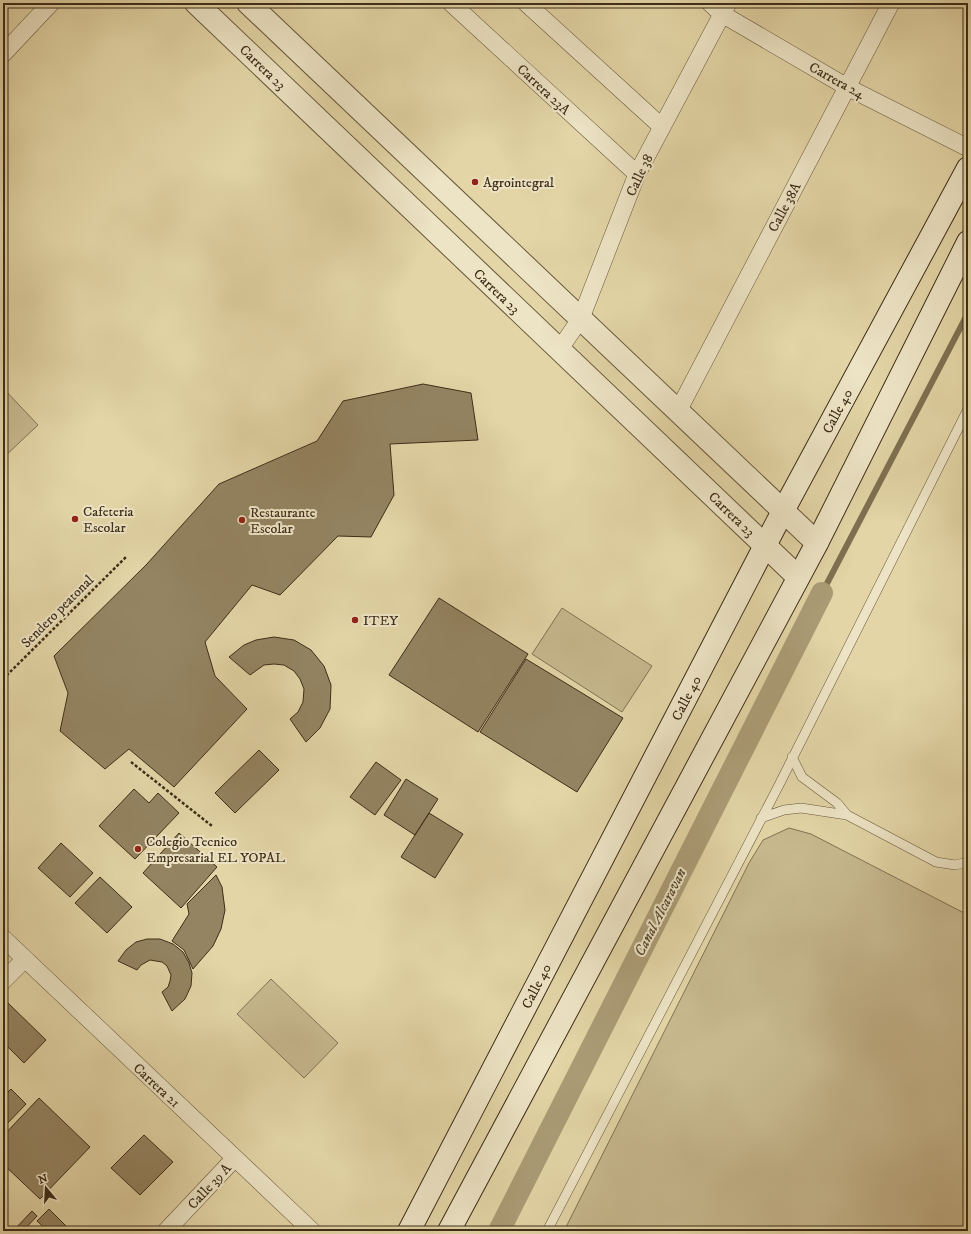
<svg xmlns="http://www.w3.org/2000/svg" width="971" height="1234" font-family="'IM FELL DW Pica',serif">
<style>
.green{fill:#c7b88e;stroke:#827254}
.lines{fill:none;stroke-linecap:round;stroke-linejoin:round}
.stream{stroke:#7f7051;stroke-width:6}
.canal{stroke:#ab9c76;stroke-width:22}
.building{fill:#948462;stroke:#3e2d19}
.service-casing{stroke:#67573c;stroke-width:10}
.minor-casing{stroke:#67573c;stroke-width:18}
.tertiary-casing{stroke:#67573c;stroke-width:24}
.secondary-casing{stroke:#3e2d19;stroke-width:24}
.path{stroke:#3e2d19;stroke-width:2.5;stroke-dasharray:3 2;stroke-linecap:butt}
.service{stroke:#ede4c5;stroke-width:9}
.minor{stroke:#ede4c5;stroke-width:17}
.tertiary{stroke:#ede4c5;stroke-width:22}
.secondary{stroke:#ede4c5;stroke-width:22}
.poi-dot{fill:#8f2418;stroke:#ede4c5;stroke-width:1.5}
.labels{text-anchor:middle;stroke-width:4;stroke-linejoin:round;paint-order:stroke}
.street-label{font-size:14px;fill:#3e2d19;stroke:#ede4c5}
.poi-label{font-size:14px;fill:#3e2d19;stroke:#ede4c5;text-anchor:start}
.water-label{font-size:15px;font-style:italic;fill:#594930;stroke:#ede4c5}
</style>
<rect width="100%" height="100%" fill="#e3d5a6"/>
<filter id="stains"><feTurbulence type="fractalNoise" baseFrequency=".005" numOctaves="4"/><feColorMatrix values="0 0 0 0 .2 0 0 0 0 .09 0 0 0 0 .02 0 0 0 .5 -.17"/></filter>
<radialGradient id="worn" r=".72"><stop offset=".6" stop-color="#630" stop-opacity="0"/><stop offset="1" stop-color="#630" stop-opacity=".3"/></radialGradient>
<path class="green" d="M3,388L38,425L3,458Z
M562,608L652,666L622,712L532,654Z
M789,828L811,834L968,915V1231H564L749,863L763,840Z
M271,979L338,1043L304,1078L237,1014Z"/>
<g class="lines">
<path class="stream" d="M822,593L968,313"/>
<path class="canal" d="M499,1231L822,593"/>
</g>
<path class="building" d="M423,384L471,393L478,440L390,444L394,495L371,537L338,536L280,595L252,585L205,642L215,676L247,709L174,787L129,749L105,769L60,731L68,693L54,656L146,565L219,484L317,441L343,401Z
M439,598L528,654L478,732L389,675Z
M274,637L294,640L311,650L324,666L331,685L330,709L320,728L306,742L290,719L298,712L303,702L304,689L300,679L294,671L284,665L274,664L264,665L250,675L229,657L244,645L256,640Z
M526,659L623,718L577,792L480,732Z
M259,750L279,770L235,813L215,793Z
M376,762L401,780L375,815L350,797Z
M406,779L438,799L415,835L384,815Z
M134,789L149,803L158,793L179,813L135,859L99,826Z
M429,813L463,834L435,878L401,857Z
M179,833L217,867L181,908L143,873Z
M61,843L93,873L70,897L38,868Z
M216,875L222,887L225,910L221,929L213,946L193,969L184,950L172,941L189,914L187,904Z
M100,877L132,907L107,933L75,903Z
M147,939H160L173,944L183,952L189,963L192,973L191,986L185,999L172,1011L162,992L168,987L170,981L171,975L167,966L162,962L150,960L141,965L137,970L118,961L126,950L136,942Z
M7,1002L46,1040L24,1063L3,1042V1006Z
M11,1089L26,1104L3,1128V1097Z
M39,1098L90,1147L40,1199L3,1164V1136Z
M144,1135L173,1162L140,1195L111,1168Z
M49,1209L71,1231H48L37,1221Z
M32,1211L37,1216L23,1231H13Z"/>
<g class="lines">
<g class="service-casing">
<path id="service" d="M792,757L802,777L837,803L847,815
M761,818L784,810L801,808L847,815L936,862L955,865L968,862
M547,1231L779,785L968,409"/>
</g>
<g class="minor-casing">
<path id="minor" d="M451,3L637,174
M526,3L662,127
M710,3L722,14L847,87L968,148
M3,54L51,3
M559,350L581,318L637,174L728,3
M678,411L891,3
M3,938L312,1231
M3,981L25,959
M166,1231L235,1158"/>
</g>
<g class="tertiary-casing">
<path id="tertiary" d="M196,3L798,577
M248,3L817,543"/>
</g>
<g class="secondary-casing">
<path id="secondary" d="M409,1231L783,511L968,168
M449,1231L817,543L968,242"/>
</g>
<path class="path" d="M3,679L126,557
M131,762L212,826"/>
<use href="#service" class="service"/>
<use href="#minor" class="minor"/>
<use href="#tertiary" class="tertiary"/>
<use href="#secondary" class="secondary"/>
</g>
<g class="poi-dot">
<circle cx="475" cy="182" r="4"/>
<circle cx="75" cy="519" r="4"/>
<circle cx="242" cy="520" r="4"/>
<circle cx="355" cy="620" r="4"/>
<circle cx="138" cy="849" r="4"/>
</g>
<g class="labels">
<g class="street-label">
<text transform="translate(263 67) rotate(44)" y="5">Carrera 23</text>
<text transform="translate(837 80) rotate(29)" y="5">Carrera 24</text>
<text transform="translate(544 89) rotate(43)" y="5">Carrera 23A</text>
<text transform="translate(639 175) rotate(-65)" y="5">Calle 38</text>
<text transform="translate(784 207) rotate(-62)" y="5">Calle 38A</text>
<text transform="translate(497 291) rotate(44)" y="5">Carrera 23</text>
<text transform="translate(837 411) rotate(-62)" y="5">Calle 40</text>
<text transform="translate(732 514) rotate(44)" y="5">Carrera 23</text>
<text transform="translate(57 611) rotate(-45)" y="5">Sendero peatonal</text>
<text transform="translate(686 698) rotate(-63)" y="5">Calle 40</text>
<text transform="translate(536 986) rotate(-63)" y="5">Calle 40</text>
<text transform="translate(157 1085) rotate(43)" y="5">Carrera 21</text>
<text transform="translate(209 1186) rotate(-47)" y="5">Calle 39 A</text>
</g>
<g class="poi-label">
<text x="483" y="187">Agrointegral</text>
<text x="83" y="516">Cafeteria<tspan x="83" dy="16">Escolar</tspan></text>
<text x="250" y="517">Restaurante<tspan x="250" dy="16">Escolar</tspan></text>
<text x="363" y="625">ITEY</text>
<text x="146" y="846">Colegio Tecnico<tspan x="146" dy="16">Empresarial EL YOPAL</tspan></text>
</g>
<g class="water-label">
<text transform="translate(660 912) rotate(-63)" y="5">Canal Alcaravan</text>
</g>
</g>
<rect width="971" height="1234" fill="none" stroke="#e3d5a6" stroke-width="16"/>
<rect x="4" y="4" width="963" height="1226" fill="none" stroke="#3e2d19" stroke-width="2"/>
<rect x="8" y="8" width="955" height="1218" fill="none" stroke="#3e2d19"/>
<g transform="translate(46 1188) rotate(342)" stroke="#ede4c5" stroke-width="3" paint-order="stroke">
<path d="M0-3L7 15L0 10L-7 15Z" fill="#3e2d19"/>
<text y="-6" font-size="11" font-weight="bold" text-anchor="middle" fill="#3e2d19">N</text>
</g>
<rect width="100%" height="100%" filter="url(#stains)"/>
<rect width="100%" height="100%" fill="url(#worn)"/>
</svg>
